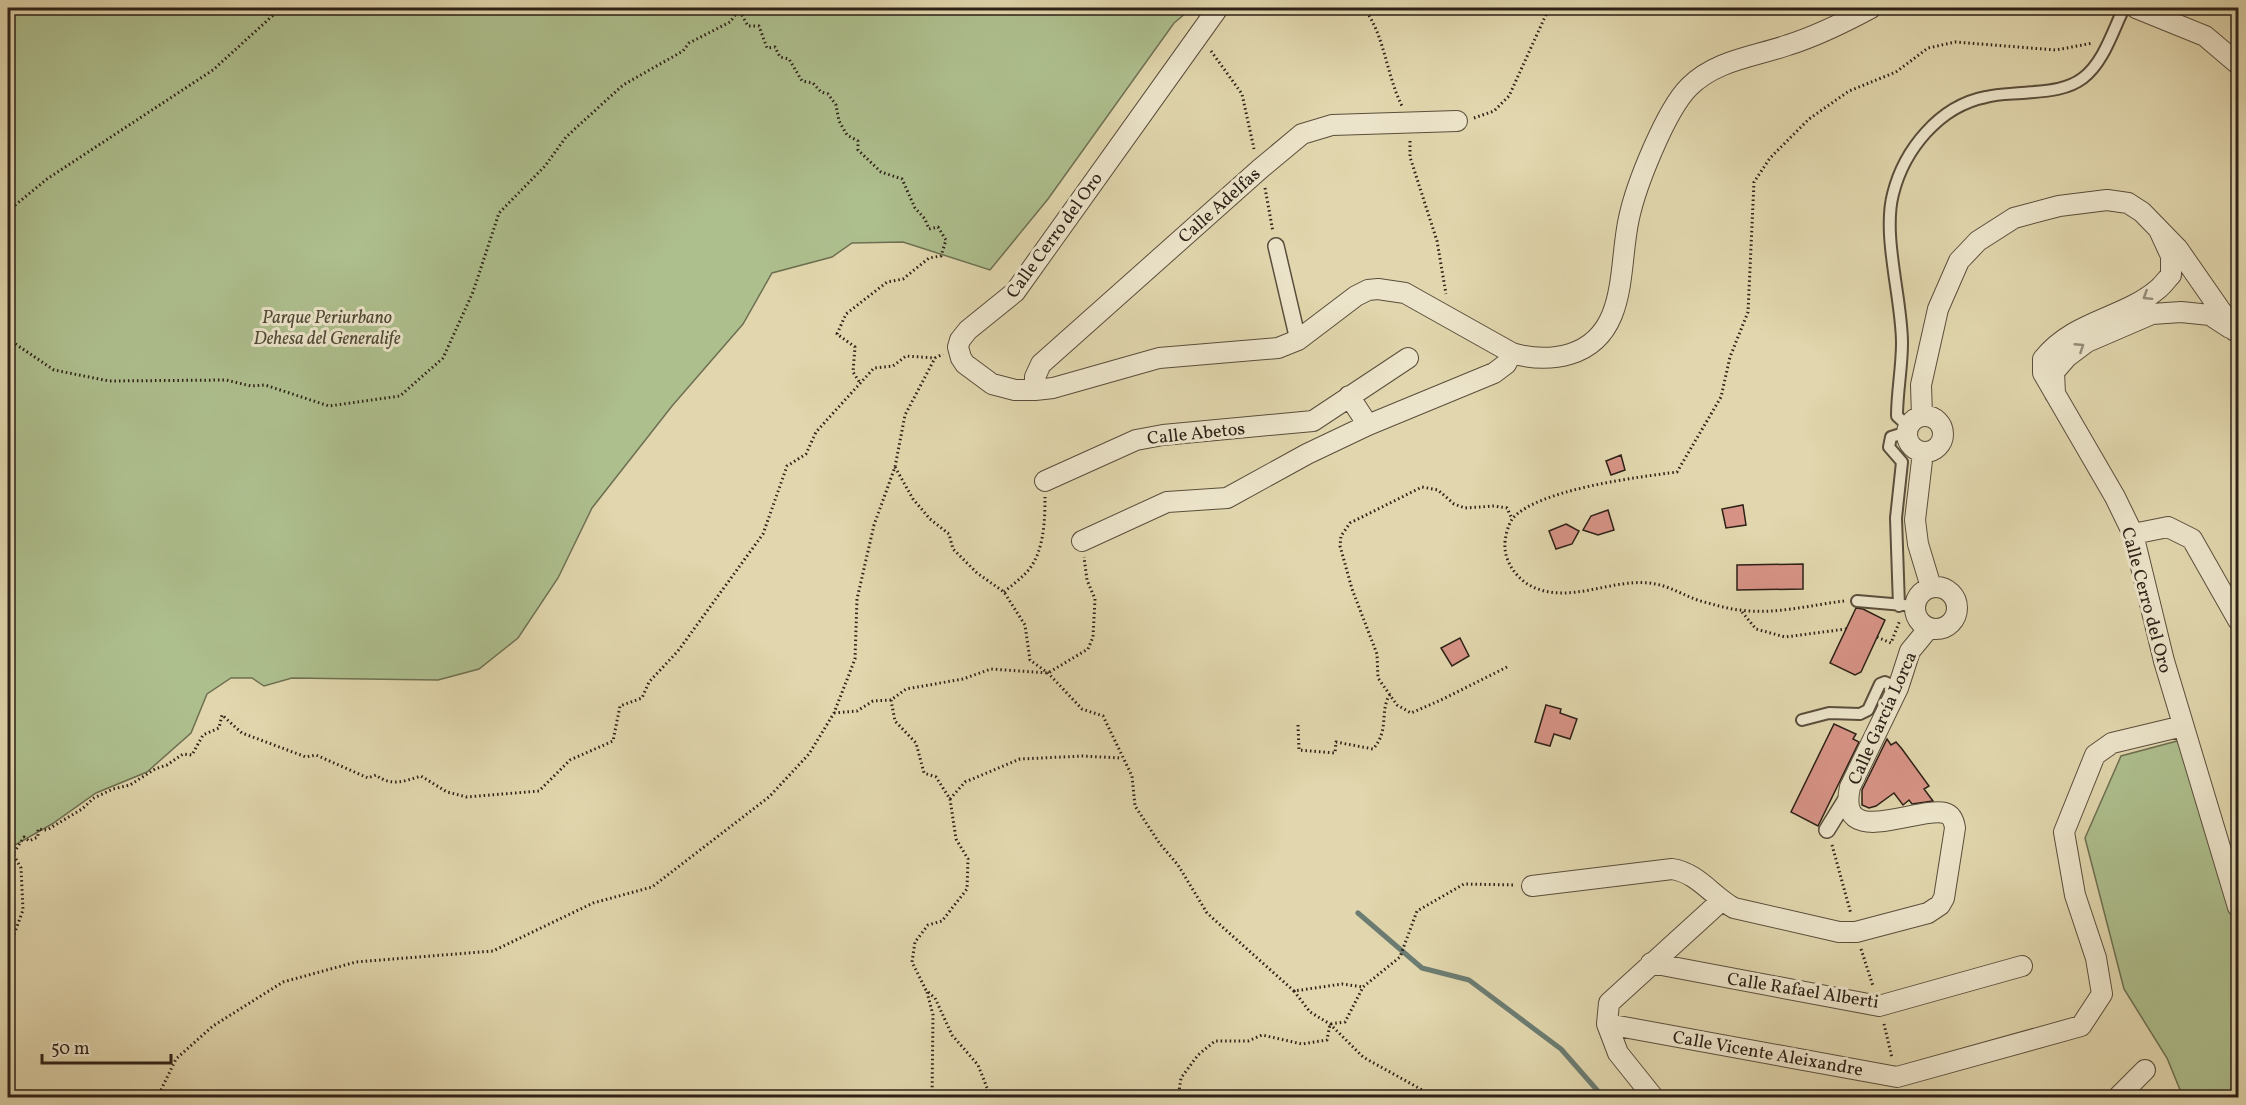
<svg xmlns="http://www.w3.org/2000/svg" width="2246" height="1105" font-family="Vollkorn,serif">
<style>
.green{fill:#aebf8e;stroke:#6e7052;stroke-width:1.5}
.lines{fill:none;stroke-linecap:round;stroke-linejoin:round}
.stream{stroke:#6b7c72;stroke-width:5}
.building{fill:#d79386;stroke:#2d2117;stroke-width:1.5}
.service-casing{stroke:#5a4e3c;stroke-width:14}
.pedestrian-casing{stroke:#5a4e3c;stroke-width:18}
.minor-casing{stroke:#5a4e3c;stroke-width:22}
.path{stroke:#2d2117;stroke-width:3;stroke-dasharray:1.5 3;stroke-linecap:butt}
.service{stroke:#ece4ca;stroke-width:10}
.pedestrian{stroke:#ece4ca;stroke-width:15}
.minor{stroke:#ece4ca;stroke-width:20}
.oneway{stroke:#968c79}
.labels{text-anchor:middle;stroke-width:6;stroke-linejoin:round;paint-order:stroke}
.street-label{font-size:18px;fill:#2d2117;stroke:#ece4ca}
.park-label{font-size:18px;font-style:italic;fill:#4d4835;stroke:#ece4ca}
</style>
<rect width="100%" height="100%" fill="#e1d6ad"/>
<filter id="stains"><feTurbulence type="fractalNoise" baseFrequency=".00333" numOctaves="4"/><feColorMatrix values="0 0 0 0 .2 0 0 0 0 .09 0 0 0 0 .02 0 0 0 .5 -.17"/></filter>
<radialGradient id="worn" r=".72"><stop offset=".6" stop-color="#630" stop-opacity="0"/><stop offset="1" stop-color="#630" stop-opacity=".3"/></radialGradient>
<path class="green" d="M8,8H1192L1174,23L1048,199L990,270L903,242L852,243L832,257L772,273L743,324L672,406L592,508L558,578L518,638L479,669L438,680L292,678L264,686L252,678H231L207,694L191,733L147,772L96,793L52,824L8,849Z
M2181,740L2238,933V1097H2183L2167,1058L2124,989L2085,838L2121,756Z"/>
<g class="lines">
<path class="stream" d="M1358,913L1422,968L1469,980L1561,1049L1604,1098"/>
</g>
<path class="building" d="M1621,455L1625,470L1611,475L1606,461Z
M1743,505L1746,525L1726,528L1722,509Z
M1608,510L1614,530L1598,535L1583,530L1591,516Z
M1566,524L1579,531L1572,544L1556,549L1549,531Z
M1803,564V589L1737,590V565Z
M1856,608L1863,609L1885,620L1861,672L1855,675L1830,663Z
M1460,638L1469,656L1452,666L1441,648Z
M1546,705L1561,709L1560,713L1577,719L1570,739L1554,734L1550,746L1535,742Z
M1834,724L1856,734L1853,739L1859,742L1818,826L1791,812Z
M1887,739L1891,745L1896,742L1902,749L1929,786L1924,789L1933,801L1912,804L1909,800L1903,805L1894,793L1876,806L1869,808L1862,805V790Z"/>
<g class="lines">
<g class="service-casing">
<path id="service" d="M1908,426L1897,416C1897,392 1902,368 1902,343C1902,299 1882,236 1893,194C1904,150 1939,106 1986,97C1997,94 2010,94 2022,93C2043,91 2066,91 2083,78C2104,62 2113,30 2124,8
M1857,601L1915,606
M1899,606L1896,518L1902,462L1889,447L1891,437L1907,432
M1802,720L1829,713L1860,714L1868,710L1880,684L1885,682L1898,688"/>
</g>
<g class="pedestrian-casing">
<path id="pedestrian" d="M1276,246L1298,340
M1827,830L1848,796"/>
</g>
<g class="minor-casing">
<path id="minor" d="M1218,8L1015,292L968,330L960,340L958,347L961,358L965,364L992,384L1015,390H1035L1053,388L1159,358L1278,348L1298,340L1356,296L1368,290L1378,289L1405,293L1512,353C1532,359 1550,360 1570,354C1629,336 1618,266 1629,218C1636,185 1666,110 1689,87C1716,60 1754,57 1788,45C1817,36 1845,22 1871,8
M2136,8L2205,36L2238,64
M2159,230L2171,256V275C2167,279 2163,285 2158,289C2123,319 2074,320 2043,359V373L2115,497L2133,534L2164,661L2238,907
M1035,390V377L1041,364L1260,169L1302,134L1332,125L1457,121
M2055,394L2054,372L2067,357L2087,342L2152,314L2181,312L2210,315L2230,328
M1349,396L1368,425
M1907 434a18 18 0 1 1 36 0a18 18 0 1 1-36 0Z
M1922,416L1921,385L1938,309L1959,261L1978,241L2014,218L2059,206L2107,200L2128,203L2142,212L2178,249L2235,331
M1923,452L1915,520L1918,544L1931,587
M1045,481L1136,440L1163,435L1313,421L1408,358
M2133,534L2168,527L2192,539L2238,620
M1082,541L1167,502L1227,498L1307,454L1368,425L1494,373L1506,364L1512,353
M1915 608a21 21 0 1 1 42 0a21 21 0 1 1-42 0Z
M1532,886L1672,869C1698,873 1712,896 1734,908L1839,932H1856L1928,913L1940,905L1944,898L1955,828C1954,821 1952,815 1945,813C1917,806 1836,851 1850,787L1898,688L1910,651L1929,628
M1651,963L1879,1006L2022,966
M1607,1024L1897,1077L2081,1026L2102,994L2096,958L2075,895L2064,832L2095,755L2112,743L2183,726
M1654,1098L1618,1053L1607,1024L1609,1003L1721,901
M2117,1098L2145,1070"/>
</g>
<path class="path" d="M1364,8C1385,36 1386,74 1402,106
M1211,51L1242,94L1254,149
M1474,118L1494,111L1509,96L1549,8
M1410,141V157L1437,241L1446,294
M1265,188L1273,232
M8,211L47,179L213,70L281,8
M8,339L54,370L109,381L226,380L251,386L265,385L329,406L400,396L443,358L473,292L499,213L545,166L566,137L623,85L683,51L689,43L730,22L739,10L748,26H759L767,48L775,47L780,57L789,59L802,81L813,83L821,92L828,94L836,105L839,121L847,135L858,141V150L881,172L902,179L915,208L925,219L929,229L938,227L946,240L941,256L929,258L903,279L887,282L846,314L837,334L855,347L853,372L860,383
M895,467L913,499L930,519L949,534L953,549L977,573L1004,592L1025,625L1030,660L1048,673L1082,709L1103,716L1132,776L1135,806L1160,844L1178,865L1207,913L1294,991L1342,984L1363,987
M1004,592C1011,586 1019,580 1025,574C1044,555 1045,522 1045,497
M1844,601C1811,605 1773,615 1740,610C1728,609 1716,605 1704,602C1685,597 1670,585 1649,583C1611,579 1569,604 1533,587C1518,580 1506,564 1505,548C1504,540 1508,524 1513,518C1539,489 1639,477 1677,472L1721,397L1730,357L1748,312L1754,182L1770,158L1809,119L1849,91L1896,72L1928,48L1955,42L2056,50L2093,43
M1742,612L1756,629L1785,637L1846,629
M1877,637L1891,643L1900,620
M1507,667L1441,700L1411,713L1397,705L1378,678L1377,654L1352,589L1340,546L1341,536L1350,523L1422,487L1438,490L1454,504L1465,508L1494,506L1507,508L1512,519
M891,700L895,721L916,743L924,773L936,777L950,799L956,839L968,859L967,889L942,921L928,925L915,942L912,962L926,990L935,998L952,1035L978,1065L991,1098
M834,713L857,711L873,701L891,700L906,689L963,679L991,669L1048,673L1088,649L1093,637L1095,599L1087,580L1084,557
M1298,725L1299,750L1335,753L1336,742L1373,749C1390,730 1379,712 1390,694
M950,799L965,782L1020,759L1083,756L1121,758
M1832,845L1851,914
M1861,949L1873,986
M8,951L23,910L21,868L13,854L24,837L29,841L38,837V829L47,830L82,809L94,798L113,789L130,785L155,769L167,765L183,754L192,755L203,735L219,728L222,715L242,733L306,757L316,755L368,778L376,775C391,787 405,781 421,776L447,792L467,797L539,791L570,760L613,741L620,706L642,698L649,682L678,651L763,534L787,466L806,454L816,432L874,368L893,366L906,356L935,358
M1294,991L1310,1012L1330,1024L1363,1057L1424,1091L1430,1098
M927,992L933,1015L932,1098
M1884,1024L1892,1058
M157,1098L176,1059L213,1026L283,982L356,962L493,951L593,903L652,887L769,797L809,754L834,713L855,659L857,599L874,525L895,467L905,415L935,358L943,354
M1178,1098L1181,1078L1198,1055L1215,1041H1248L1262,1035L1302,1044L1327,1040L1330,1024L1345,1022L1363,987L1400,957L1417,911L1464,884L1515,885"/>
<use href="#service" class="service"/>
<use href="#pedestrian" class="pedestrian"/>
<use href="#minor" class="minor"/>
</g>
<defs><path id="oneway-chevron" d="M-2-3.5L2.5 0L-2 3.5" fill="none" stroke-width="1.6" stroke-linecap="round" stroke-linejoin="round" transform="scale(1.5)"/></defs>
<g class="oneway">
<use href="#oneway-chevron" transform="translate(2147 296) rotate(148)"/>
<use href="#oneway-chevron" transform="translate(2080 347) rotate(-33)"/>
</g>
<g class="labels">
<g class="street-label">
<text transform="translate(1219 205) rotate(-42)" y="6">Calle Adelfas</text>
<text transform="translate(1054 235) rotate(-54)" y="6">Calle Cerro del Oro</text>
<text transform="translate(1196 433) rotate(-6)" y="6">Calle Abetos</text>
<text transform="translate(2147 600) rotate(75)" y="6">Calle Cerro del Oro</text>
<text transform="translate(1882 718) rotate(-66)" y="6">Calle García Lorca</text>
<text transform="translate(1803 990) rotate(9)" y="6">Calle Rafael Alberti</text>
<text transform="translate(1768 1053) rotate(10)" y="6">Calle Vicente Aleixandre</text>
</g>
<g class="park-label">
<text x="327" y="323">Parque Periurbano<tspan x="327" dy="21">Dehesa del Generalife</tspan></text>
</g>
</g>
<rect width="2246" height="1105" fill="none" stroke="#e1d6ad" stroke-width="30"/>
<rect x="9" y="9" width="2228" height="1087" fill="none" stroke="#2d2117" stroke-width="3"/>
<rect x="15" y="15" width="2216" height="1075" fill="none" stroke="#2d2117" stroke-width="1.5"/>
<path d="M42 1054v9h129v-9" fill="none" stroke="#2d2117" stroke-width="3"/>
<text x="51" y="1054" font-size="18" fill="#2d2117" stroke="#ece4ca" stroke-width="4.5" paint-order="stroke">50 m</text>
<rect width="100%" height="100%" filter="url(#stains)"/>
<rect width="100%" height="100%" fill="url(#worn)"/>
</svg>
